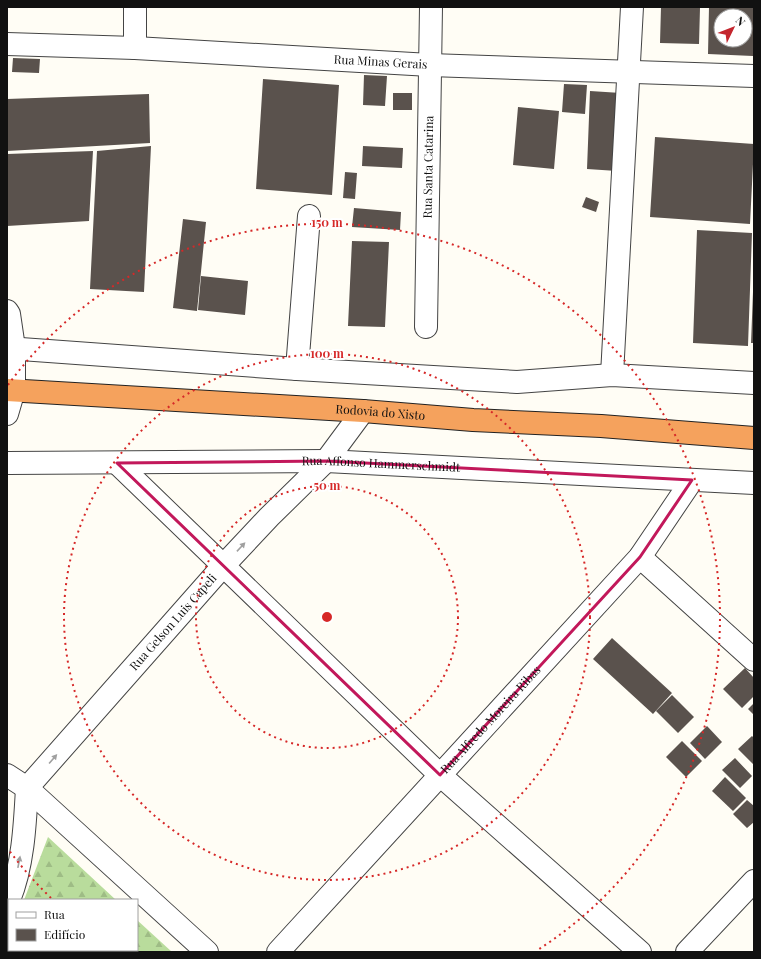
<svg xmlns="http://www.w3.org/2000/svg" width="761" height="959" font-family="'Playfair Display',serif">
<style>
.forest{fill:url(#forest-firs)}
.building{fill:#5a524d;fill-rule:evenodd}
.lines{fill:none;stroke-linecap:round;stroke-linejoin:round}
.minor-casing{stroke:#444;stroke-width:24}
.highway-casing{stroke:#222;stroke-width:24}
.minor{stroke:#fff;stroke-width:22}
.highway{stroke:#f5a25d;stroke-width:22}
.oneway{fill:#a0a0a0}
.marked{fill:none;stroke:#c2185b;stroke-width:3;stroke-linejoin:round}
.ring{fill:none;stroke:#d62828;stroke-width:2;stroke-dasharray:2 4}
.labels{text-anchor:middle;stroke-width:4;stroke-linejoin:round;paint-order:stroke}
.street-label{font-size:12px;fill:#111;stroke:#fff}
.centre{fill:#d62828;stroke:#fff;stroke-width:2}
.ring-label{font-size:12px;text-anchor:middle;font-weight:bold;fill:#d62828;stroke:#fff;stroke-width:4;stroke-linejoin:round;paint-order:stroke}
</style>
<defs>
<pattern id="forest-firs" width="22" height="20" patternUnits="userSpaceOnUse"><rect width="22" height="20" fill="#b9dc9c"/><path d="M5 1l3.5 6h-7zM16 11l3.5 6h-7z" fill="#9ebc85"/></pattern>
</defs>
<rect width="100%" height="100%" fill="#fffdf5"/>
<path class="forest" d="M48,837L116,900H24Z
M137,920L172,952H7V943L9,937V950H137Z"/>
<path class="building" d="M661,7L700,8L699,44L660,43Z
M709,7H754L753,56L708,54ZM721,16H745V40H721Z
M13,58L40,59L39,73L12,72Z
M364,75L387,76L385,106L363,105Z
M263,79L339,85L332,195L256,189Z
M564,84L587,85L585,114L562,112Z
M590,91L621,93L617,171L587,169Z
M393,93H412V110H393Z
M149,94L150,143L7,151V99Z
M518,107L559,111L554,169L513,165Z
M655,137L754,144L750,224L650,217Z
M151,146L144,292L90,289L97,151Z
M363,146L403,148L402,168L362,166Z
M93,151L89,221L7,226V154Z
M345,172L357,173L355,199L343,198Z
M586,197L599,202L596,212L582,207Z
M354,208L401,212L400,230L352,227Z
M183,219L206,222L197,311L173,308Z
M697,230L752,233L748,346L693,343Z
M352,241L389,242L385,327L348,326Z
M201,276L248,281L245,315L198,310Z
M753,292L754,293V343H751Z
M612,638L672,693L653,714L593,659Z
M745,668L754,678V696L742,708L723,689Z
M672,695L694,717L678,733L656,711Z
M754,703V715L748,709Z
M707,726L722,742L705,759L690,743Z
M752,736L754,738V765L738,749Z
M682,741L702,761L686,777L666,757Z
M735,758L752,776L740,788L722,770Z
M725,777L746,798L733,811L712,791Z
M747,800L754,806V822L747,828L733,814Z"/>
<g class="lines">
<g class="minor-casing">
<g id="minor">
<path id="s1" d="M7,44L135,48L430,65L754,76"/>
<path d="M135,48V7"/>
<path d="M7,311L9,314L14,348V390L7,414"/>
<path id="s2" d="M426,327L431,7"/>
<path d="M7,348L297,369L517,382L612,375L754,383"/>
<path d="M297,369L309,216"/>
<path d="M612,375L632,7"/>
<path id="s3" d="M7,463L326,461L754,483"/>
<path d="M117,463L440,775L640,952"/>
<path d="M640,557L754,660"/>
<path d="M7,775L27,788L207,952"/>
<path id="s4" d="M9,900C23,866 25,825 27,788L223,566L269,517L326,461L363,411"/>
<path id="s5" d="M278,952L640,557L692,480"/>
<path d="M687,952L754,881"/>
</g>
</g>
<g class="highway-casing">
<g id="highway">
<path id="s6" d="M7,390L363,411L473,420L601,426L754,438"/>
</g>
</g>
<use href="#minor" class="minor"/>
<use href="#highway" class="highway"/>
</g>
<defs><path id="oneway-solid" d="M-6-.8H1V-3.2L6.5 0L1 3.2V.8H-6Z"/></defs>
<g class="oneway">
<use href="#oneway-solid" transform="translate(241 547) rotate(-47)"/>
<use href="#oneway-solid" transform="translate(53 759) rotate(-49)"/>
<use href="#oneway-solid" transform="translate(19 862) rotate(-79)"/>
</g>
<path class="marked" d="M326,461L692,480L640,557L440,775L117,463Z"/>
<g class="ring">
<circle cx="327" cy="617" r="131"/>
<circle cx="327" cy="617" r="263"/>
<path d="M51 898A394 394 0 0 1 8 849M8 385A394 394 0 1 1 536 951"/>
</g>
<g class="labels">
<g class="street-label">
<text dy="4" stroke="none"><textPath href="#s1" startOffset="374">Rua Minas Gerais</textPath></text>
<text dy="4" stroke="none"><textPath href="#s2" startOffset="160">Rua Santa Catarina</textPath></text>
<text dy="4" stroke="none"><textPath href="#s6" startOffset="374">Rodovia do Xisto</textPath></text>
<text dy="4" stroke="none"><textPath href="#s3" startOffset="374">Rua Affonso Hammerschmidt</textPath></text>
<text dy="4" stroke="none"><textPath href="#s4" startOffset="335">Rua Gelson Luis Capeli</textPath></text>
<text dy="4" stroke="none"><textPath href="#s5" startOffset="315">Rua Alfredo Moreira Ribas</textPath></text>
</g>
</g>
<circle cx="327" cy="617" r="6" class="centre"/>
<g class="ring-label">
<text x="327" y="227">150 m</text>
<text x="327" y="358">100 m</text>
<text x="327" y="490">50 m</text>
</g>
<rect width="761" height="959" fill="none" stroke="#111111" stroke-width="16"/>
<rect x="8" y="899" width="130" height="52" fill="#ffffff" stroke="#a0a0a0"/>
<rect x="16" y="912" width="20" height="6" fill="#ffffff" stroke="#a0a0a0"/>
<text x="44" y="919" font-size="12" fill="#111111">Rua</text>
<rect x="16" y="929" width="20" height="12" fill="#5a524d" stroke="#a0a0a0"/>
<text x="44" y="939" font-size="12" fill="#111111">Edifício</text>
<g transform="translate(733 28) rotate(47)"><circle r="19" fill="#ffffff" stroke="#a0a0a0"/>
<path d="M0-3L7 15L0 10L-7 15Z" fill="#c4262e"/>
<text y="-6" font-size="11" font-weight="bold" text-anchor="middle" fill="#111111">N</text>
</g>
</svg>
